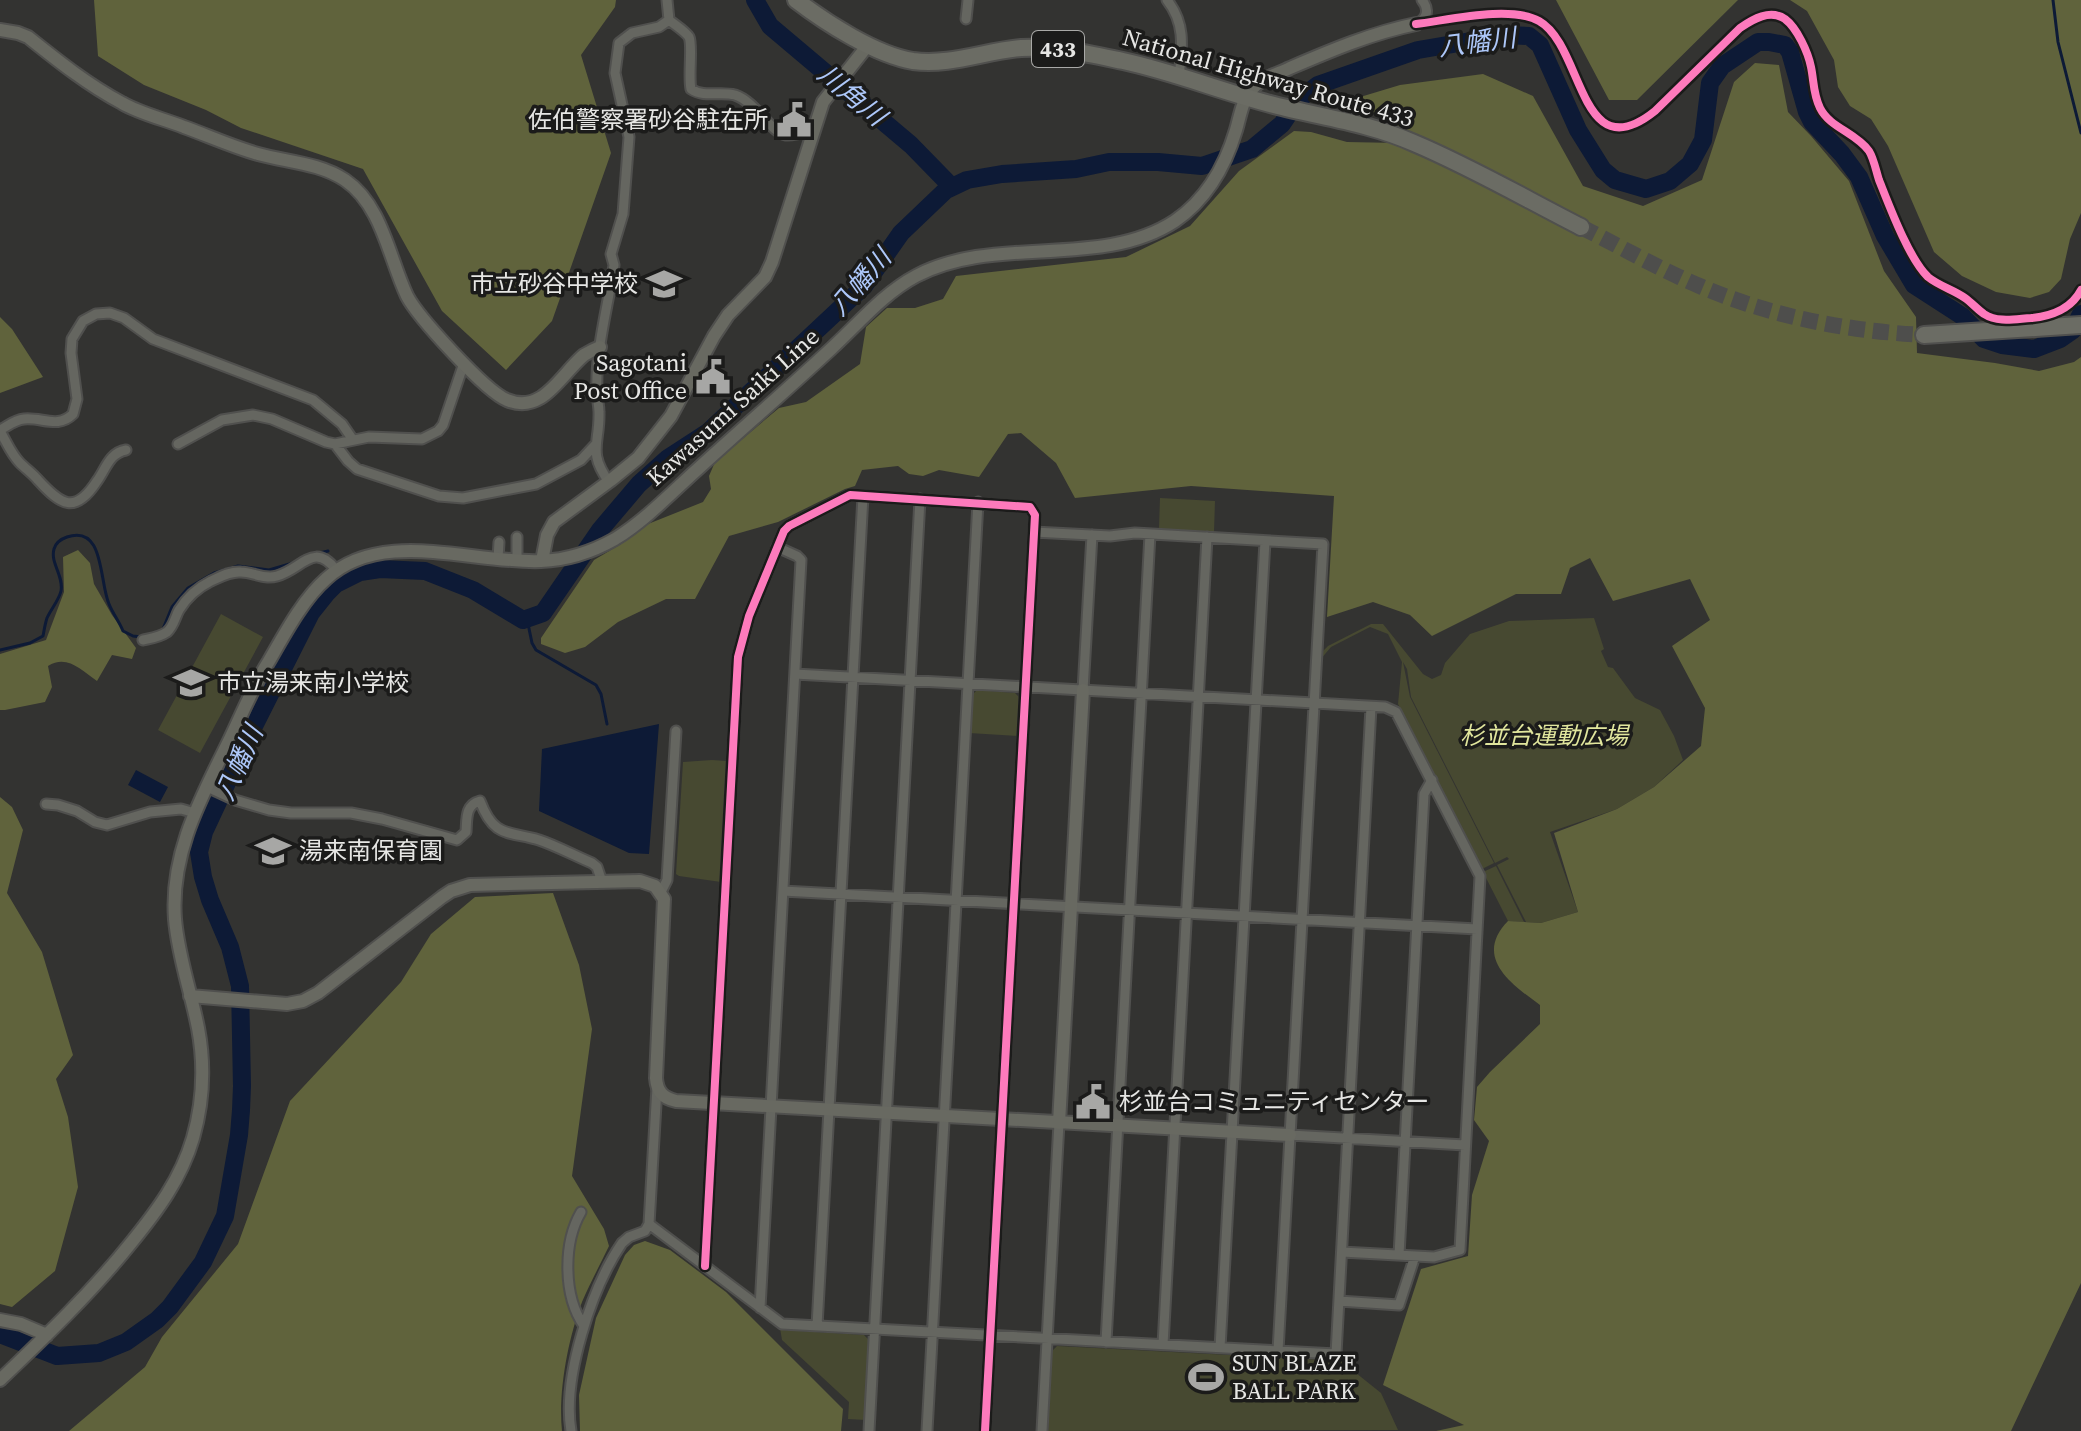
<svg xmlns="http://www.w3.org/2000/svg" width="2081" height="1431" font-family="'Source Serif 4','Noto Sans JP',serif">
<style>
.green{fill:#474931}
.forest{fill:#60633c}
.water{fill:#0d1a36}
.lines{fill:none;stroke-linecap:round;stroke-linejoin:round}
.stream{stroke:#0d1a36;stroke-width:3}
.river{stroke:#0d1a36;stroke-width:18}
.highway-tunnel{stroke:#4e4e4c;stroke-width:16;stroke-dasharray:16 8;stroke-linecap:butt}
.street-casing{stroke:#50504e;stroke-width:13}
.secondary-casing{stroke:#50504e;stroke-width:16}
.highway-casing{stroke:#50504e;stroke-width:20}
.street{stroke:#656660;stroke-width:9}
.secondary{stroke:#686961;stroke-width:12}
.highway{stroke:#6b6c64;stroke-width:16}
.cycleway-casing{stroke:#1b1b1a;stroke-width:13}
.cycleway{stroke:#fd7abc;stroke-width:8}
.labels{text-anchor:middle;stroke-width:7;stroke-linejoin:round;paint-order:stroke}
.shield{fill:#1b1b1a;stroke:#a9a9a7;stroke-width:2}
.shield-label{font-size:22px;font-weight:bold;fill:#e6e6e4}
.street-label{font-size:24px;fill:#e6e6e4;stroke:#1b1b1a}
.poi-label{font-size:24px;fill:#e6e6e4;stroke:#1b1b1a;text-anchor:start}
.park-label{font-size:24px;font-style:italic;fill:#e1e69d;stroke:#1b1b1a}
.water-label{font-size:26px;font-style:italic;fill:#adc7f9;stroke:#1b1b1a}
</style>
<rect width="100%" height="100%" fill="#333331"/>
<path class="green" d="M1160,498L1215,501L1214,532L1159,529Z
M221,614L263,637L200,753L158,730Z
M1594,618L1604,649L1601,651L1608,667L1613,668L1635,698L1660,710L1674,736L1683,760L1654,787L1617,809L1550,832L1578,912L1541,923L1526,922L1497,865L1509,859L1507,857L1495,863L1411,697L1407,669L1403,662L1410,697L1494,863L1482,869L1398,704L1402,662L1388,634L1370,627L1331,647L1320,660L1321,653L1328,646L1371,624H1383L1423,674L1432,679L1441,675L1445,663L1470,634L1509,621Z
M977,690L1015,693L1021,699L1019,736L969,733L971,696Z
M712,760L727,761L721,882L679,876L676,874L683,762Z
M1496,866L1524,922L1508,921L1483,872Z
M780,1328L783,1330L864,1335L870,1341L866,1420L848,1419L849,1402L782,1340Z
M1057,1346L1341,1361L1381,1393L1398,1430L1048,1431L1052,1351Z"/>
<path class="forest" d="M94,0H616L615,7L581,55L611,153L552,321L506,370L442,311L363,169L241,128L206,110L144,85L98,56Z
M1556,0H1738L1637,100H1609Z
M1790,0H2081V213L2070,239L2061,279L2049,292L2030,298L1996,292L1962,276L1934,252L1888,146L1871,119L1850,106L1838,87L1834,60L1807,11Z
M1755,63L1779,65L1788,112L1811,136L1849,181L1884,271L1916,317L1917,353L1995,363L2039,371L2074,362L2081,357V1283L2011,1431H1436L1464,1425L1383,1385L1421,1269L1468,1256L1472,1195L1489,1141L1474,1120L1477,1087L1490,1072L1540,1024V1005C1511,984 1473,957 1508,921L1541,923L1578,912L1554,833L1617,809L1654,787L1701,746L1705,708L1672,646L1710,620L1690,579L1613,601L1590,558L1570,568L1561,594H1516L1432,636L1410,615L1373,602L1327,617L1334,496L1191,486L1075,498L1056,463L1021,433L1008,434L979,477L939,470L923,476L909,474L898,466L862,470L855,486L845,489L778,522L729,536L695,599H666L618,622L585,647L565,653L541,644V638L594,560L621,544L648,524L703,502L711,489L709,476L715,462L779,408L806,402L860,364L866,327L887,308H915L943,299L956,276L1126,257L1190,226L1239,171L1294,131L1311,132L1347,142L1397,143L1407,132L1371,111L1337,104L1400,85L1483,74L1533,96L1583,186L1643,206L1702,180L1734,82Z
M0,317L12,329L43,377L0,393Z
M78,550L90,563L94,584L112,615L136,648L132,659L112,655L97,681C81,670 67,654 48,666L52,687L45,702L5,710H0V654L46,640L64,592L63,557Z
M0,797L12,807L23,830L7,893L42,952L73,1055L56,1079L68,1117L78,1187L55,1271L12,1307L0,1304Z
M553,893L579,965L592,1029L572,1176L604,1229L609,1246C600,1265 590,1283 582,1302C568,1339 558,1392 562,1431H69L145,1367L162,1337L238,1244L290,1101L401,982L431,934L475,897Z
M645,1241L670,1250L726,1292L843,1409L841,1431H580L579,1395L596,1318L625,1255L634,1245Z"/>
<path class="water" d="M659,724L649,854L629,853L539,811L542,749Z
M136,770L168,787L160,802L128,785Z"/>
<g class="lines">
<path class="stream" d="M2053,0L2058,42L2081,133
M315,554L328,551
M527,619L532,643L536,650L596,685L601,694L607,724
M163,629L172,607L188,588L214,573L238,566L269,570L293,563
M0,650L30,643L43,636C44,631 45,624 47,618C51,609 59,600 61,591C64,576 50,563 54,549C56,542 61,539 67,537C105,524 99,582 109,604C113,614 119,621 123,631L133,636L142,637"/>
<path class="river" d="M755,0L770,26L911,145L952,187
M0,1334L57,1356L99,1353L126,1342L157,1320L170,1307L203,1262L225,1216L239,1135L241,1110L242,1086L240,986L230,947L210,900L203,877L199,852L204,832L246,742L311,613L327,593L336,584L360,572L380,569L425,571L473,590L523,620L543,613L600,530L639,484L668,458L708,432L864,286L901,233L946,190L967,180L1002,174L1076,169L1109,162H1158L1202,166L1252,149L1282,124L1299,99L1318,85L1418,50L1506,35L1529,36L1540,45L1578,130L1603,170L1615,180L1646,189L1670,181L1690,164L1703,140L1710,83L1722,66L1758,42H1769L1785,45L1790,52L1807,112L1812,122L1842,154L1859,177L1885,236L1914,285L1962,316L1984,339L2002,345L2034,349L2060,339L2073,330L2081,314"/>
<path class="highway-tunnel" d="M1581,227C1621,247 1661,270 1702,287C1773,317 1848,331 1924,335"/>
<g class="street-casing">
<path id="street" d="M1167,0C1186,24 1182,48 1179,77
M966,19L968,0
M669,20C675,25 685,31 689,37C693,45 688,76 691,89C704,98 720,91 735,95C756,102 770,132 786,135C794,136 802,131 812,133
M1416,24C1427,19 1430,10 1422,0
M0,430C8,426 14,420 24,419C42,417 58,429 73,414L77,399L71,353L72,339L83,321L96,314L110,313L124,318L153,339L313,400L342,424L353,440
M0,431C6,441 11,454 20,463C26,469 33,474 38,480C61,505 75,515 97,481C106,469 109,453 126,450
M178,444L222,420L253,415L272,419L326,442L335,444L369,437L422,439L438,431L443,425L464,363
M335,444L348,461L357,469L439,496L463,498L536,484L581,460L596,444
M609,482C587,451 600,444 599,412C599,405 597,399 597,393C595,351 608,307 614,265L611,254L623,214L629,137L615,73L619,43L632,33L659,27L669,20L667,0
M1034,532L1110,536L1135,533L1323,544L1278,1351
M517,537V560
M498,559L499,542
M143,640C152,638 160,637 167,632C174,626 175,617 179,610C187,597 197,588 211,581C220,577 230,571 241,572C253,572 264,580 277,576C302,569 314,541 336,570
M795,674L1385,707L1396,712L1480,876L1460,1250L1434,1257L1342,1252
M1083,690L1092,535
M207,787L235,800L269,810L291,813H351L382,819L457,840L466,832C467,819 465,805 480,801C494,838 508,831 539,840C557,846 575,856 592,863L597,867L602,882
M46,804L58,805L77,811L95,822L107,825L150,812L181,809L195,813
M783,891L1477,929
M661,892L667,880L676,731
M657,1087L649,1224L782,1324L1336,1354L1371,707
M1290,1135L1465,1145
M581,1212C563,1243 563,1296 584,1326
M1399,1255L1424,794L1432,780
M705,1266L738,657L749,616L784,531L789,526L850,495L1030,507L1035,515L985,1431
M1339,1301L1399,1305L1415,1256
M760,1308L801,560L797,556L777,547
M817,1326L863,496
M1106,1342L1150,534
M1163,1345L1207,537
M1220,1348L1265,541
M571,1431C562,1378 592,1287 622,1243L629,1237L645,1231L649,1224
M869,1431L920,499
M927,1431L978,502
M1042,1431L1059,1123"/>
</g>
<g class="secondary-casing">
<path id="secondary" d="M0,30L18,33L28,37C58,61 88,85 122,103C141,114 164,119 184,127C209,136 233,147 258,154C287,162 320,163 345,180C382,205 389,258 407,296C418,317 485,391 507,400C543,415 561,374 584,355C589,352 595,349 600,347
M542,561L547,535L554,522L611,480L638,458L671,416L714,336L728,315L765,277L772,262L823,102L868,45
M190,996L287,1004L303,1001L318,993L442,897L451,891L470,885L640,881L655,886L664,899L656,1078C657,1092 663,1098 676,1101L1290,1135
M1059,1123L1083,690
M0,1320L21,1324L47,1335
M0,1380C46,1336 91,1293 131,1243C157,1211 181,1179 193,1138C203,1103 205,1065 198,1028C191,992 178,956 175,919C170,853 201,798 229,741C242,714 253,686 269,661C284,635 303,599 326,579C382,527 472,564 541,561C567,560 592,552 615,539C646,520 673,491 700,467C744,427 789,388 832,348C859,323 884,293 916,276C994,234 1101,270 1175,221C1207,199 1225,167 1236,130C1240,117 1242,100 1252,89C1261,78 1278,74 1290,68C1332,50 1372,33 1416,24"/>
</g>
<g class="highway-casing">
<path id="highway" d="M796,0C826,23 876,55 913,61C950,66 985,51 1021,48C1055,46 1089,54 1123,61C1174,72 1223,92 1274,105C1320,117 1369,123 1414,143C1471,167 1526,199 1581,227
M1924,335L2081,325"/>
</g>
<use href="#street" class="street"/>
<use href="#secondary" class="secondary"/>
<use href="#highway" class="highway"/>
<g class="cycleway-casing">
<path id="cycleway" d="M1416,24C1449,20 1510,5 1539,21C1584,46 1579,172 1655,111L1740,28C1753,19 1770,9 1785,19C1797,28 1808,52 1811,67C1814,81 1813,94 1820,108C1830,128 1855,132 1869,151C1874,159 1876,171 1879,180C1889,205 1909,259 1928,277C1939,286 1954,290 1965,298C1972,303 1977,309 1984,314C1998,323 2015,319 2031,318C2052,316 2071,309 2081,290
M705,1266L738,657L749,616L784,531L789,526L850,495L1030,507L1035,515L985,1431"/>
</g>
<use href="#cycleway" class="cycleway"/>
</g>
<defs>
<g id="civic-bare" transform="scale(2.76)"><path d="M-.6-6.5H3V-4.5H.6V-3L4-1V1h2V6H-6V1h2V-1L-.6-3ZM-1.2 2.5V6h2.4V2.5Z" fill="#a7a7a5" stroke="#1b1b1a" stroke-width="2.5" paint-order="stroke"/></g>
<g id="school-bare" transform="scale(2.76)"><path d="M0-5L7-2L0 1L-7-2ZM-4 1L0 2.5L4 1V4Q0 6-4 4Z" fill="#a7a7a5" stroke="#1b1b1a" stroke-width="2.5" paint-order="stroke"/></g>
<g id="stadium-bare" transform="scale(2.76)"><path d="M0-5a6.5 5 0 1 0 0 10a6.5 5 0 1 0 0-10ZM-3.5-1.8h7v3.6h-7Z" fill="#a7a7a5" stroke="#1b1b1a" stroke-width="2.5" paint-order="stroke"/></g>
</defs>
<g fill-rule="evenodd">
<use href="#civic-bare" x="794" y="120"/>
<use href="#school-bare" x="664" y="284"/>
<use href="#civic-bare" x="713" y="377"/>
<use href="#school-bare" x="191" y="683"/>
<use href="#school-bare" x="273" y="851"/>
<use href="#civic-bare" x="1093" y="1102"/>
<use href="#stadium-bare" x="1206" y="1377"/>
</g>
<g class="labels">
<rect class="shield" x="1032" y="31" width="52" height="36" rx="6"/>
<g class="shield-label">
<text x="1058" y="57">433</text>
</g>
<g class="street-label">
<text transform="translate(1268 78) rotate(16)" y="8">National Highway Route 433</text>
<text transform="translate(733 407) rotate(-42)" y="8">Kawasumi Saiki Line</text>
</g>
<g class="poi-label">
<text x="768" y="128" text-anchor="end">佐伯警察署砂谷駐在所</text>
<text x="638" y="292" text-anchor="end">市立砂谷中学校</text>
<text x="687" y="371" text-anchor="end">Sagotani<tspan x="687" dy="28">Post Office</tspan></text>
<text x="217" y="691">市立湯来南小学校</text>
<text x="299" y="859">湯来南保育園</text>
<text x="1119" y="1110">杉並台コミュニティセンター</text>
<text x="1232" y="1371">SUN BLAZE<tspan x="1232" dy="28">BALL PARK</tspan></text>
</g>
<g class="park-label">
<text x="1544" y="744">杉並台運動広場</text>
</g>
<g class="water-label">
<text transform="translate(1477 42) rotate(-7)" y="9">八幡川</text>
<text transform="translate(852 95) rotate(40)" y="9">川角川</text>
<text transform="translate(860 282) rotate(-49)" y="9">八幡川</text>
<text transform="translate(239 763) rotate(-66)" y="9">八幡川</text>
</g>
</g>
</svg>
